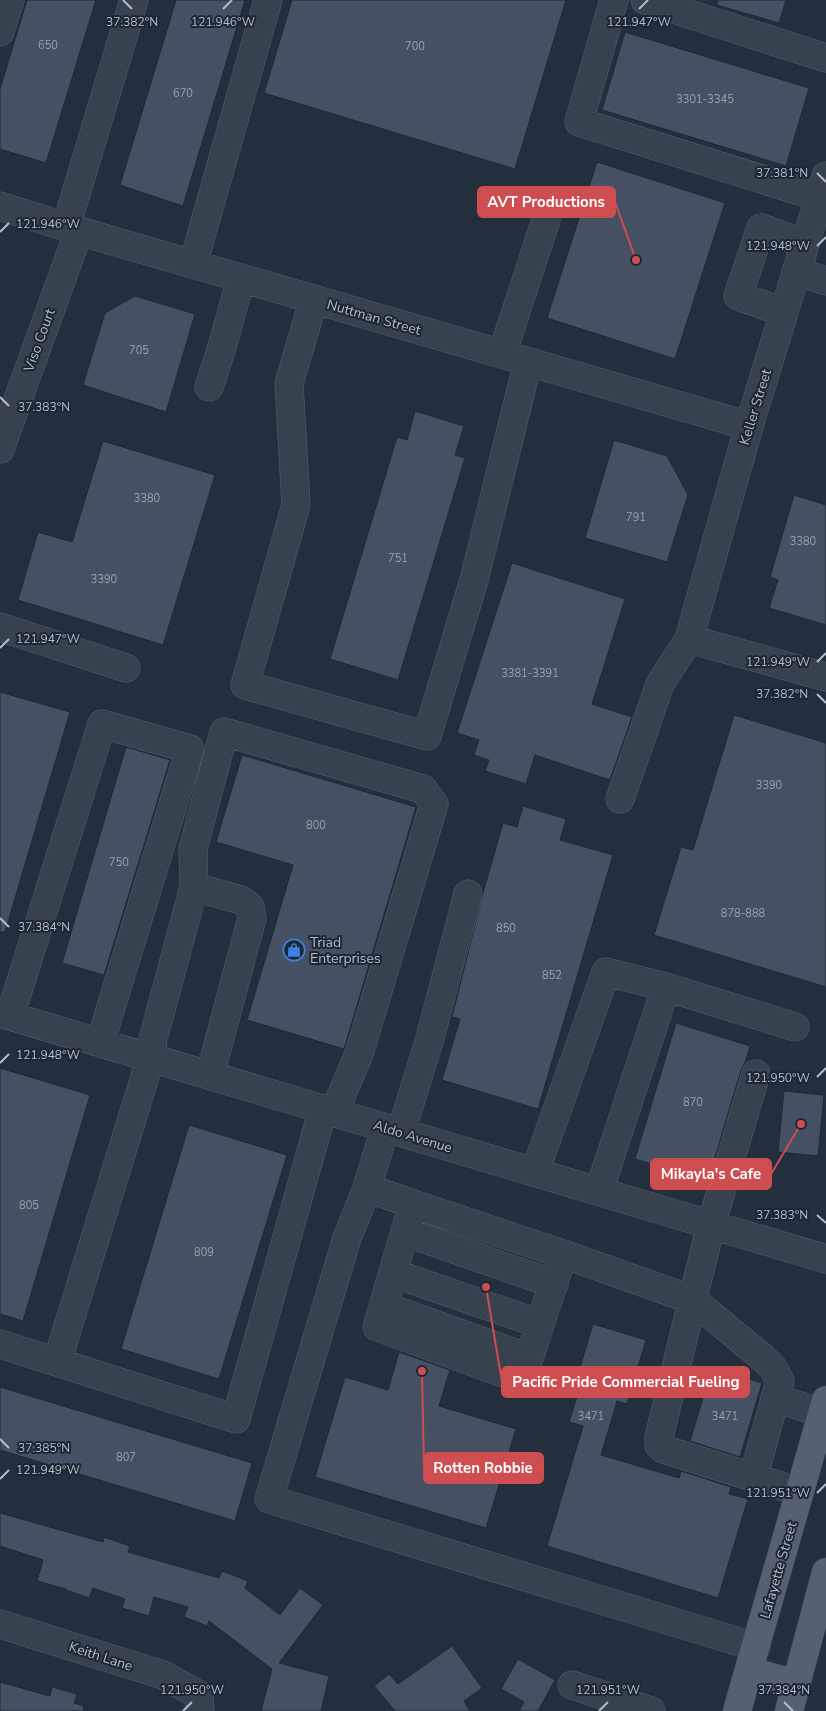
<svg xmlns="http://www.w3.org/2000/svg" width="826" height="1711" font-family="'Nunito Sans',sans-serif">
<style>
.building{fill:#455162;stroke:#1f2835}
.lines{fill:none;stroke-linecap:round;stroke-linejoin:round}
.minor-casing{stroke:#565f6c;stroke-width:29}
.major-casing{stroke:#414a57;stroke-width:29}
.minor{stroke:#38414e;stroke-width:28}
.major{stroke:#56606e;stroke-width:28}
.ticks{fill:none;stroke:#b4bcc9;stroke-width:2}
.labels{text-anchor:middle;stroke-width:4;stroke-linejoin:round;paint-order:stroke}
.number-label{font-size:11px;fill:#98a1af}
.street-label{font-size:14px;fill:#b4bcc9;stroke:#1d2633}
.poi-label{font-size:14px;fill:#b4bcc9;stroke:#1d2633;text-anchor:start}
.ticks-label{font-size:12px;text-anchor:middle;fill:#b4bcc9;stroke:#1d2633;stroke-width:4;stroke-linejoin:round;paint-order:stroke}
.leader{fill:none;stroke:#ce4d50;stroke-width:2}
.callout-dot{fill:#ce4d50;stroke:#1d2633;stroke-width:2}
.callout{fill:#ce4d50;stroke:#ce4d50;stroke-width:2}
.callout-label{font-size:15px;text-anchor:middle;font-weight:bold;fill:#fff}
</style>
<rect width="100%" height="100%" fill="#242f3e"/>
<path class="building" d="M27,0H96L46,163L0,149V89Z
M176,0H245L183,206L120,185Z
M292,0H566L515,169L264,93Z
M718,0H786L779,23L717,5Z
M625,32L809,88L786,166L602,110Z
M597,162L725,203L675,359L547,318Z
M135,296L195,314L166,412L83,385L105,313Z
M415,411L464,426L455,455L465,458L398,680L330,659L397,437L407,440Z
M614,440L667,456L688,495L667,562L585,538Z
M103,441L215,475L163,645L18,600L38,532L72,542Z
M794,495L826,505V625L769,608L778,580L770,577Z
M512,563L625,599L592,704L632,717L610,780L535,755L526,784L485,771L489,760L474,755L479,740L457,733Z
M0,692L70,712L5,932H0Z
M734,715L826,743V987L654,935L681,847L693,850Z
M126,747L170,760L104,975L62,963Z
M242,755L416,807L344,1049L247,1020L293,865L216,842Z
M523,806L566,819L560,840L613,855L538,1109L442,1080L460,1019L452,1017L483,893L503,823L517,827Z
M676,1023L750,1046L745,1063L741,1070L708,1181L635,1159Z
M0,1068L90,1095L23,1321L0,1314Z
M784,1091L824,1095L818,1156L778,1152Z
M189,1125L287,1155L219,1379L121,1349Z
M593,1324L646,1340L627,1404L617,1401L601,1455L679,1478L681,1471L731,1487L729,1494L748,1499L718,1598L547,1546L583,1426L569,1422L579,1390L574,1388Z
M399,1352L450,1370L439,1406L516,1429L486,1528L315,1477L345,1377L388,1390Z
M712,1368L762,1383L740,1457L690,1441Z
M0,1387L252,1463L235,1521L0,1450Z
M0,1513L103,1542L104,1537L130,1546L128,1552L219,1578L222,1571L248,1581L245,1588L280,1615L300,1588L323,1605L279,1663L329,1676L321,1711H261L272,1669L209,1621L207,1626L184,1617L188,1607L154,1597L149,1616L122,1608L125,1599L93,1588L89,1598L66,1590V1589L37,1581L43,1560L0,1546Z
M452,1646L482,1688L464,1701L470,1711H395L374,1686L389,1674L398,1684Z
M518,1659L555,1680L538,1711H519L524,1702L501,1689Z
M0,1682L50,1696L52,1687L77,1694L74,1703L84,1706L83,1711H0Z"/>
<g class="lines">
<g class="minor-casing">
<path id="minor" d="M614,0L579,122L819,197
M645,0L826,58
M0,32L10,0
M0,206L79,231L749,426
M66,227L134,0
M193,264L268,0
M796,271L826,281
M314,299L289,383L296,505L245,685L427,736L474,580L528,362
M784,312L738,296L761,228L805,244
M502,354L546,220
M209,387L222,347L241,278
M0,449L79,231
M0,627L126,668
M689,639L826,677
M620,799L660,684L689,639L749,426L826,176
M194,887L193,849L224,732L423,789L434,804L359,1054L334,1112
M0,1013L826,1259
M10,1016L102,724L190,749L100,1043
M756,1074L711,1225L659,1437V1445L663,1449L800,1492
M385,1128L367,1188L413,1204L377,1327L522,1380L563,1254L693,1300L763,1358L773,1368L780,1381L753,1478
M401,1132L430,1038L468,894
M535,1172L606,972L666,987L795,1027
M367,1188L347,1238L269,1499L756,1647
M599,1191L666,987
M413,1204L563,1254
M405,1232L554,1284
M393,1273L540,1324
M383,1306L529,1358
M0,1344L236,1419L323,1109
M57,1362L151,1057L153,1039L194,887L241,900L250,907L252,918L210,1075
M775,1398L822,1413
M0,1624L163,1675L199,1695L200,1711
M572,1685L651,1711"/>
</g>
<g class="major-casing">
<path id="major" d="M749,1671L797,1684
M737,1711L826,1400
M789,1711L826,1572"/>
</g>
<use href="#minor" class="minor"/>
<use href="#major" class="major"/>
</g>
<path class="ticks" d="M123,0L132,9M223,9L232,0M639,9L648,0M817,173L826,182M0,232L9,223M817,246L826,237M0,397L9,406M0,648L9,639M817,662L826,653M817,694L826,703M0,918L9,927M0,1063L9,1054M817,1077L826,1068M817,1215L826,1223M0,1439L9,1448M0,1479L9,1470M817,1493L826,1484M784,1702L793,1711M183,1711L192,1702M599,1711L608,1702"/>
<defs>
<g id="shop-ring" transform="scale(1.125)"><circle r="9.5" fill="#1d2633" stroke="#3f7fe0" stroke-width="1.5"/><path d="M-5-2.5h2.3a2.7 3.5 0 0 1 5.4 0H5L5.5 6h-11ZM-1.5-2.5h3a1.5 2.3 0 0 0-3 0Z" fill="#3f7fe0"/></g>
</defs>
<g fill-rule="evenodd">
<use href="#shop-ring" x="294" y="950"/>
</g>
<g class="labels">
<g class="number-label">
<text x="48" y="49">650</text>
<text x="415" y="50">700</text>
<text x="183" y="97">670</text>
<text x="705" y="103">3301-3345</text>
<text x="139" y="354">705</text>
<text x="147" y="502">3380</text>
<text x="636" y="521">791</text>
<text x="803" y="545">3380</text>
<text x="398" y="562">751</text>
<text x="104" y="583">3390</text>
<text x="530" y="677">3381-3391</text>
<text x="769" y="789">3390</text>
<text x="316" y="829">800</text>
<text x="119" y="866">750</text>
<text x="743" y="917">878-888</text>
<text x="506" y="932">850</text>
<text x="552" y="979">852</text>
<text x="693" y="1106">870</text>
<text x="29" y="1209">805</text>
<text x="204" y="1256">809</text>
<text x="591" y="1420">3471</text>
<text x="725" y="1420">3471</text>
<text x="126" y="1461">807</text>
</g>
<g class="street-label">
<text transform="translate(374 317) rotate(16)" y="5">Nuttman Street</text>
<text transform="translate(39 340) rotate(-70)" y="5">Viso Court</text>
<text transform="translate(755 407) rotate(-73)" y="5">Keller Street</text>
<text transform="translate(413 1136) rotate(17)" y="5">Aldo Avenue</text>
<text transform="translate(778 1570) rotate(-74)" y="5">Lafayette Street</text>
<text transform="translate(101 1656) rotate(18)" y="5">Keith Lane</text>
</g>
<g class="poi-label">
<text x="310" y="947">Triad<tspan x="310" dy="16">Enterprises</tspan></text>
</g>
</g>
<g class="ticks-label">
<text x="132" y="26">37.382°N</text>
<text x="223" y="26">121.946°W</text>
<text x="639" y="26">121.947°W</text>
<text x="782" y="177">37.381°N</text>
<text x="48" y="228">121.946°W</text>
<text x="778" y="250">121.948°W</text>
<text x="44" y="411">37.383°N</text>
<text x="48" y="643">121.947°W</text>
<text x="778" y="666">121.949°W</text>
<text x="782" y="698">37.382°N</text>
<text x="44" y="931">37.384°N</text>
<text x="48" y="1059">121.948°W</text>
<text x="778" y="1082">121.950°W</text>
<text x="782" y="1219">37.383°N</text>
<text x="44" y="1452">37.385°N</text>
<text x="48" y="1474">121.949°W</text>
<text x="778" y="1497">121.951°W</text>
<text x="192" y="1694">121.950°W</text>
<text x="608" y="1694">121.951°W</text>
<text x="784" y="1694">37.384°N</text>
</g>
<path class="leader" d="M636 260L615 202M801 1124L771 1174M486 1287L502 1382M422 1371L424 1468"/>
<g class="callout-dot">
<circle cx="636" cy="260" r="5"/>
<circle cx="801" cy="1124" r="5"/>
<circle cx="486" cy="1287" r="5"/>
<circle cx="422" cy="1371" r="5"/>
</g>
<g class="callout">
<rect x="478" y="187" width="137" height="30" rx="5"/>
<rect x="651" y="1159" width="120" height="30" rx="5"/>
<rect x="502" y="1367" width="247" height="30" rx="5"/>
<rect x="424" y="1453" width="119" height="30" rx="5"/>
</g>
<g class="callout-label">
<text x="546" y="207">AVT Productions</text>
<text x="711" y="1179">Mikayla's Cafe</text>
<text x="626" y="1387">Pacific Pride Commercial Fueling</text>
<text x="483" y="1473">Rotten Robbie</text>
</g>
</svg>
